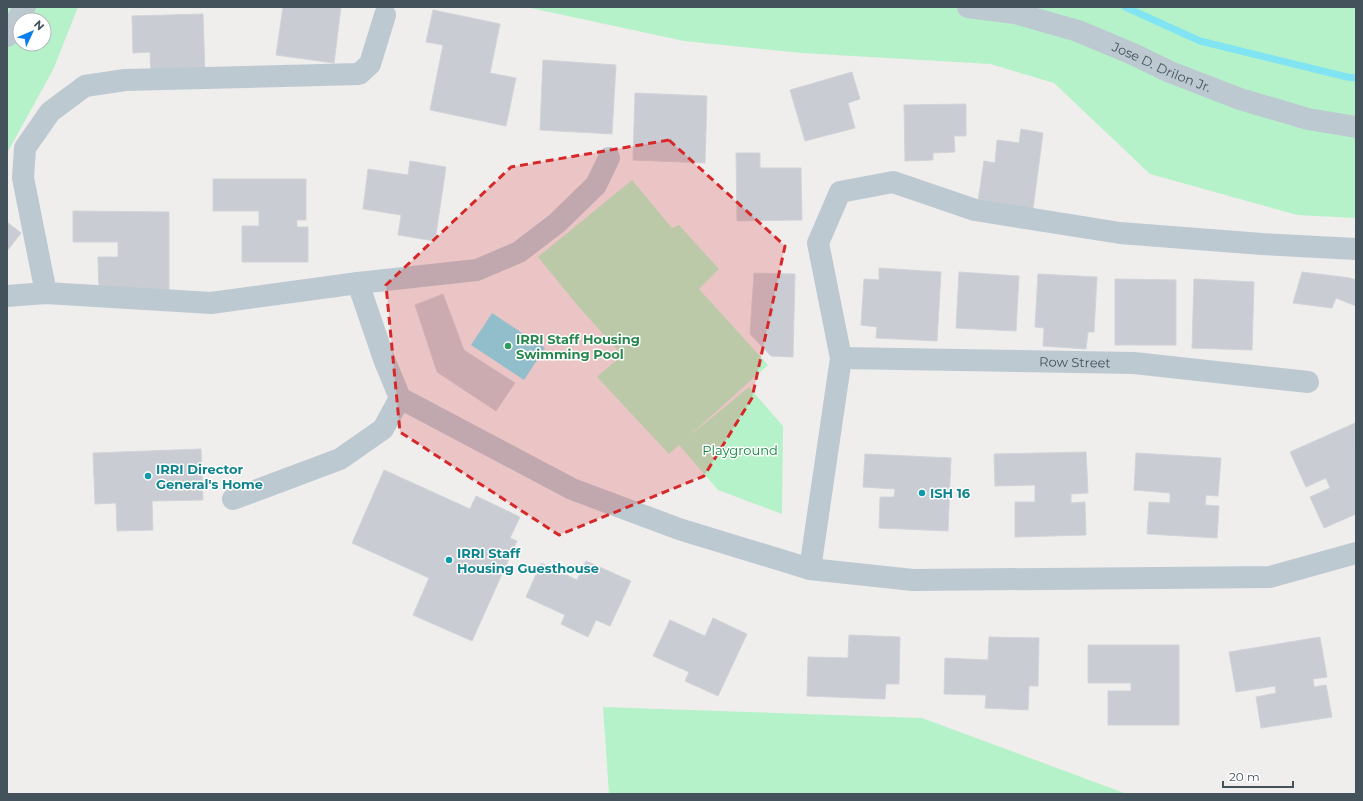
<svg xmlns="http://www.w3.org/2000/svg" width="1363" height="801" font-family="Montserrat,sans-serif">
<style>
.green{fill:#b6f2c9;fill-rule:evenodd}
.water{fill:#80e4f3}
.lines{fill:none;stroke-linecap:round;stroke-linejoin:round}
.stream{stroke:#80e4f3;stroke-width:7}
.building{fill:#c9ccd2;stroke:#d0d4d9}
.street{stroke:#bcc9d1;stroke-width:22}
.marked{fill:#d62828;fill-opacity:0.2;stroke:#d62828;stroke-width:3;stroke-dasharray:8 5;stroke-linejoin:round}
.leisure-dot{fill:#2e9e5b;stroke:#fff;stroke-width:1.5}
.culture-dot{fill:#0f9aa8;stroke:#fff;stroke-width:1.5}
.labels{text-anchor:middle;stroke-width:3;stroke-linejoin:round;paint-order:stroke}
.street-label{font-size:13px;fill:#44525c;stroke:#fff}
.leisure-label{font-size:13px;font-weight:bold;fill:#27864d;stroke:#fff;text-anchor:start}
.park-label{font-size:13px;fill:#0f823f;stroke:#fff}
.culture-label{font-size:13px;font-weight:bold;fill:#0d838f;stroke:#fff;text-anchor:start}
</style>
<rect width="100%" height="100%" fill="#f0eded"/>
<path class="green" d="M7,7H78L53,70L7,153ZM20,20H44V44H20Z
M526,7H1356V218L1297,215L1150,174L1054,83L990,64L802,53L684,41Z
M632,180L672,228L679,225L719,269L699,289L768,365L688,437L749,387L783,426L782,514L718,490L679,445L669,454L597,377L622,355L578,306L538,257Z
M603,707L922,718L1127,794H609Z"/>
<path class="water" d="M492,313L545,348L524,380L471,345Z"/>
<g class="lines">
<path class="stream" d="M1125,7L1200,41L1347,77L1356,78"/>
</g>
<path class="building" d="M283,7H341L334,63L276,55Z
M433,10L500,24L490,73L516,78L506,126L430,110L443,45L426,42Z
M203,14L205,74L151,76L150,52L133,53L132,16Z
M543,60L616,65L612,134L540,130Z
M852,72L860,99L848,103L855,128L805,141L790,90Z
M635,93L707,96L705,163L633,160Z
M966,104V136H954L955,152L933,153V160L905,161L904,105Z
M1021,129L1043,133L1033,209L978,201L984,161L995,163L997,140L1019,143Z
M736,153H760V168H801L802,220L737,221Z
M410,161L446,167L435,241L398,235L401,215L363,209L368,169L408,175Z
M213,179H306V220H297V227H308V262H242V226H259V211H213Z
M73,211L169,212V297L99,296L98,257H118V242H73Z
M7,222L21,233L7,251Z
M879,268L941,272L937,341L876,338L877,327L861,325L864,279L879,280Z
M959,272L1019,276L1016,331L956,328Z
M1302,272L1350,278L1356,280V306L1336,298L1332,308L1293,303Z
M754,273L795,274L793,357L771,356L750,334Z
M1038,274L1097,277L1094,332H1088L1086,349L1043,346L1044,328L1035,327Z
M1115,279L1176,280V345H1115Z
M1194,279L1254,282L1252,350L1192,348Z
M443,294L464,350L515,383L496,411L437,372L415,305Z
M1355,423L1356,514L1324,528L1310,497L1330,488L1326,478L1306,487L1290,452Z
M201,449L203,500L152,501L153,530L117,531L116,503L95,504L93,453Z
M1086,452L1088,493L1071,494V503L1085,502L1086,535L1015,537V502H1035V485L995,486L994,454Z
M1136,453L1221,458L1218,496L1206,495L1205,505L1219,506L1217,538L1147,534L1149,502L1170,503V493L1134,490Z
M865,454L951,458L948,531L879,528L880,497H894L895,489L863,487Z
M384,470L470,509L476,496L520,517L510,538L517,541L472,641L413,615L429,578L352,543Z
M586,561L631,581L610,626L596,620L588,637L561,624L565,615L526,597L541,563L577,580Z
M713,618L747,634L718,696L685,681L689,672L653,656L670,620L705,636Z
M849,635L900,637L899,684H886L885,699L807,696L808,657L848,658Z
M989,637L1039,638L1038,686H1029L1028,710L985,708L986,695L944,694L945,658L988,660Z
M1320,637L1327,677L1313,679L1314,687L1326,685L1332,717L1261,728L1256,697L1276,693L1275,686L1236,692L1229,652Z
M1088,645H1179V725H1108V691H1131V683H1088Z"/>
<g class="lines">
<g class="street">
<path id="s1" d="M968,7L1015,13L1078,31L1135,55L1170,72L1240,99L1308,119L1356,127"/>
<path d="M7,36L25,7"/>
<path d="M358,283L384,359L400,398L572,489L679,529L810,569L913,580L1270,577L1356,553"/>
<path d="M46,293L23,178L25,148L50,112L85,86L125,80L359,74L370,64L385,15"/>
<path d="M7,296L46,293L211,303L358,283L477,270L519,252L557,223L596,185L609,158"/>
<path id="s2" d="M841,358L1134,363L1308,382"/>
<path d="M233,499L340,459L383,429L400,398"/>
<path d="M810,569L841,358L818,243L840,192L893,182L975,210L1120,233L1262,244L1356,249"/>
</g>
</g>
<path class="marked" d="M669,140L785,246L752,398L704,476L559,535L400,432L386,285L511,167Z"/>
<circle class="leisure-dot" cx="508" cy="346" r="4"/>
<g class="culture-dot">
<circle cx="148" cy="476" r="4"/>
<circle cx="922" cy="493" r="4"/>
<circle cx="449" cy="560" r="4"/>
</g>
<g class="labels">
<g class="street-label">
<text dy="5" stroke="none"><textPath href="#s1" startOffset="204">Jose D. Drilon Jr.</textPath></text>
<text dy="5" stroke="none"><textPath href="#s2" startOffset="234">Row Street</textPath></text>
</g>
<g class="leisure-label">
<text x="516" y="344">IRRI Staff Housing<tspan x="516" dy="15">Swimming Pool</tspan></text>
</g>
<g class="park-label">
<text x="740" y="455">Playground</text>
</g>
<g class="culture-label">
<text x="156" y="474">IRRI Director<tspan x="156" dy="15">General's Home</tspan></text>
<text x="930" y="498">ISH 16</text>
<text x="457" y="558">IRRI Staff<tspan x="457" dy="15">Housing Guesthouse</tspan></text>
</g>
</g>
<rect width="1363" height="801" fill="none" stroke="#44525c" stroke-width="16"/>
<g transform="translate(32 32) rotate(46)"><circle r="19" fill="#ffffff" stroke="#b4babe"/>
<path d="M0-3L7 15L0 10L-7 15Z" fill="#0a7fec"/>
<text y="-6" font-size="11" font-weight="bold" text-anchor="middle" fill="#44525c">N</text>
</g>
<path d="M1223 781v6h70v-6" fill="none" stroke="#44525c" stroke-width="2"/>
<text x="1229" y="781" font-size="12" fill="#44525c" stroke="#ffffff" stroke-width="3" paint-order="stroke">20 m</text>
</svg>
